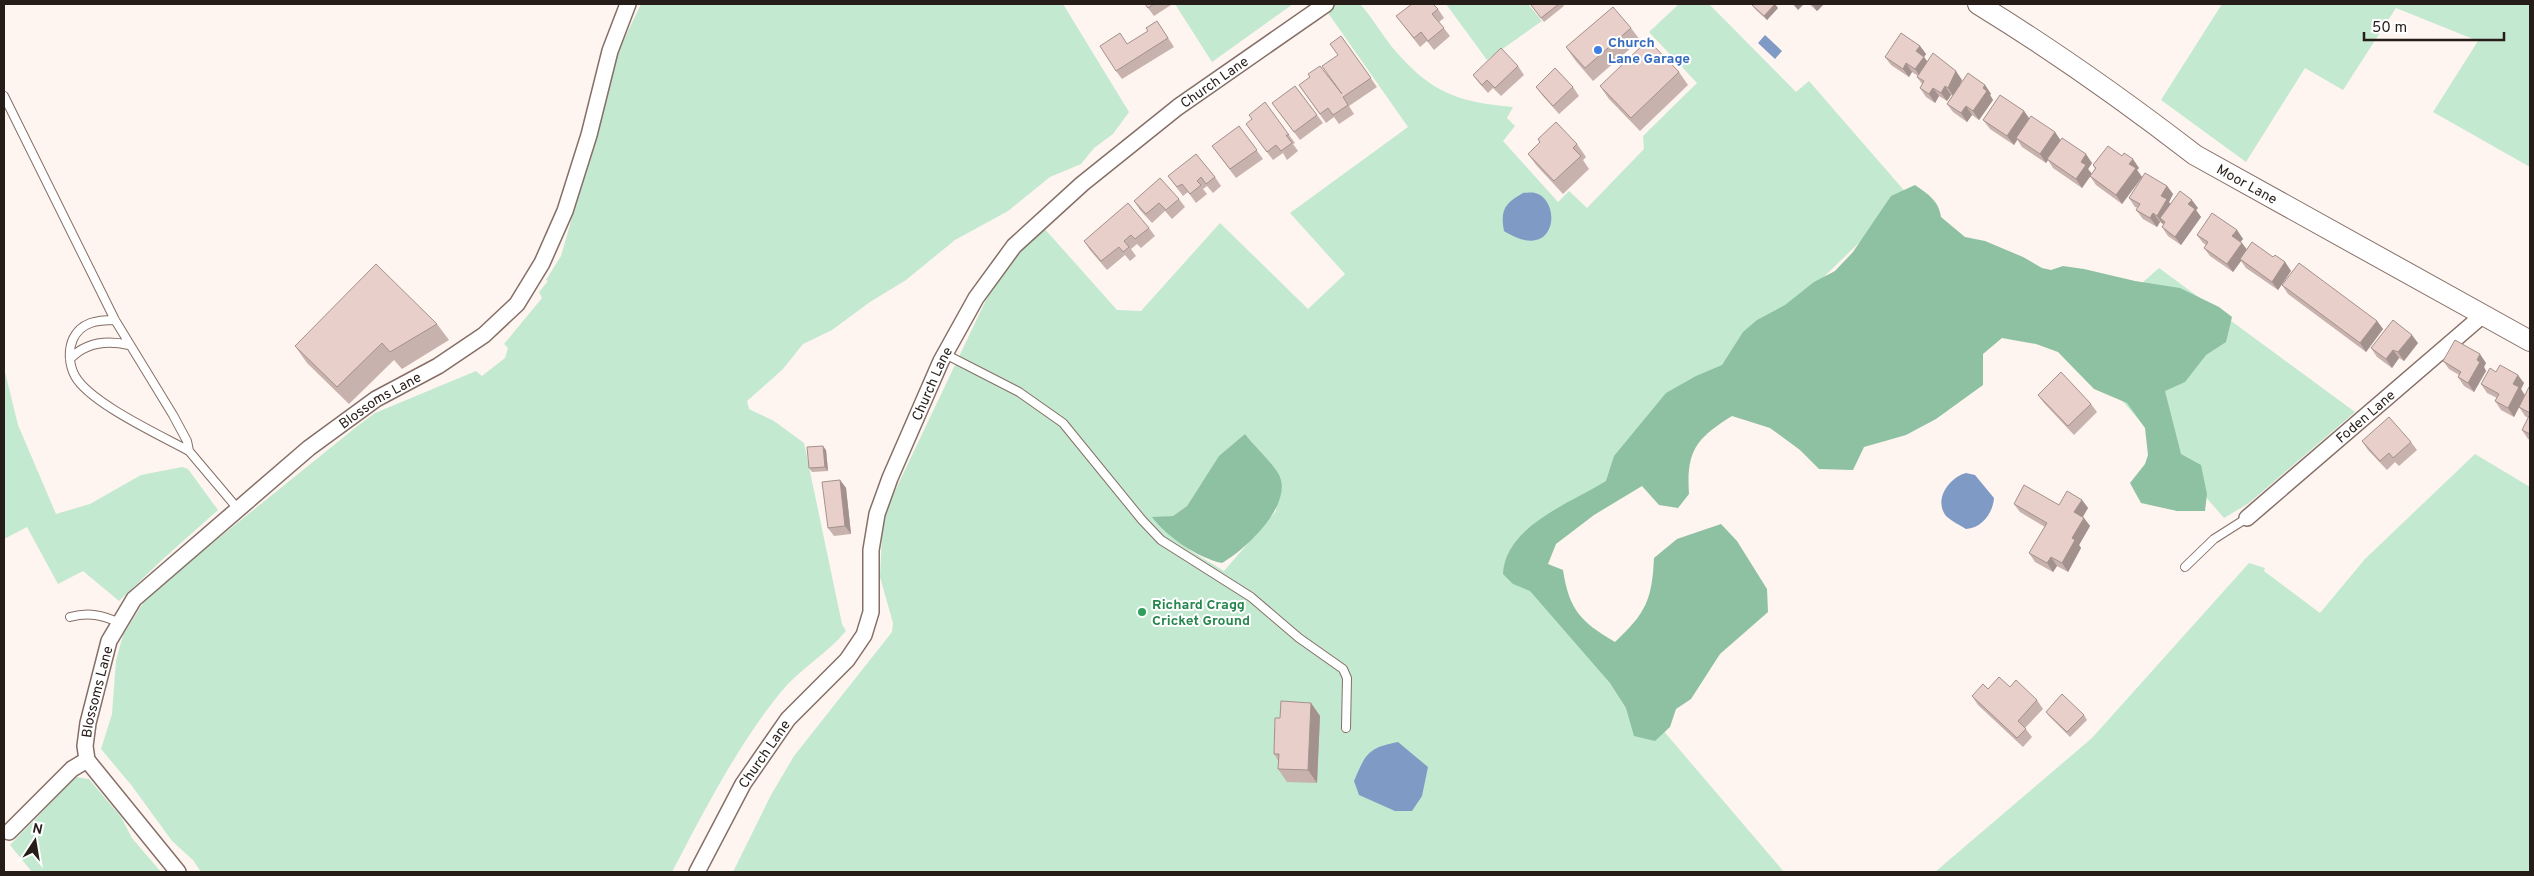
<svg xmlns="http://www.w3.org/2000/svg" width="2534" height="876" font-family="Overpass,sans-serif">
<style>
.green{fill:#c3e9d1;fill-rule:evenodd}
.forest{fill:#8dc1a1}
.water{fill:#809ac6}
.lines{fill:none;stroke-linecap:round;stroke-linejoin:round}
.lane-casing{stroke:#856f66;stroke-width:10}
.street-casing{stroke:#856f66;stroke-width:18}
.secondary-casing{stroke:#856f66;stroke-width:22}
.lane{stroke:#fff;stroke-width:8}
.street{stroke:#fff;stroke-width:15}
.secondary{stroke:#fff;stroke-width:20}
.wall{fill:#c8b2ad}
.shaded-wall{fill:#a3918d}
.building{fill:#e9cfc9;stroke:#a3918d}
.shop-dot{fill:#3f7fe0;stroke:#fff;stroke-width:2}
.leisure-dot{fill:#2e9e5b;stroke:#fff;stroke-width:2}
.labels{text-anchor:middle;stroke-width:4;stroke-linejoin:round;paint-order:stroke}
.shop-label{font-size:14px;font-weight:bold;fill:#366cbe;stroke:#fff;text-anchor:start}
.street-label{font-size:14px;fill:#261d19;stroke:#fff}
.leisure-label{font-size:14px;font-weight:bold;fill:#27864d;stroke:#fff;text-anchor:start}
</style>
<rect width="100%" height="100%" fill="#fef4f0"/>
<path class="green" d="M641,4H1063L1129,112L1113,134L1094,148L1081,164L1050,177L1008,211L955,240L906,280L870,302L832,330L803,344L783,369L747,401L749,409L774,421L804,443L842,624L846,631C827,654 799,669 780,693C736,748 704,811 672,872H201L193,860L172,841L132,786L101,749L112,714L116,661L123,635L143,603L158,587L355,428L375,413L476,371L482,376L505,358L508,348L504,344L542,298L539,292L548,281L546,280L561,256L610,85L616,56Z
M1175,4H1293L1212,62Z
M1335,4H1360C1372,17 1381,33 1392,47C1430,92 1456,102 1513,107L1507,118L1515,126L1503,141L1558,202L1569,191L1587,208L1644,149L1643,136L1697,83L1649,32L1679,4H1709L1796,92L1809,81L1908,195L1757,342L1522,565L1784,872H733L771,795L794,756L892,632L893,623L880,577L883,516L986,300L1021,247L1043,227L1117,310L1141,311L1220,223L1308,309L1345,274L1290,213L1408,127L1326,10ZM1245,434L1278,473L1276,511L1224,571L1191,551L1153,518L1173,516L1187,506L1201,484Z
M1446,4H1528L1542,21L1487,60Z
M2222,4H2530V167L2433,112L2478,41L2396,8L2343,90L2305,68L2246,162L2161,100Z
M2159,268L2355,412L2249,503L2224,518L2073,344Z
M4,368L18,425L56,514L90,504L141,475L182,467L188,469L218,510L163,559L119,601L83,571L58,584L27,527L4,539Z
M2475,454L2530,487V872H1935L2092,738L2249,563L2265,568L2264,571L2320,613L2365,559Z
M76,777L89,779L121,817L132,838L161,872H32L10,845Z"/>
<path class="forest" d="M1915,185C1928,194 1939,201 1941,217L1965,237L1985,241L2023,257L2042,268L2051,270L2063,266L2084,269L2135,281L2180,288L2219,307L2232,317L2226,342L2206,355L2185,382L2165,391L2181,454L2201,465L2207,494L2205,511H2177L2141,503L2130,483L2145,464L2148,455L2145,428L2127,403L2094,389L2058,352L2036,344L2002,338L1983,354V385L1936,419L1906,435L1864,447L1853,470L1819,469L1800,450L1770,428L1732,416C1697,438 1686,450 1689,494L1678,508L1659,505L1642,486L1594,515L1556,544L1548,564L1563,570C1569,610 1581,622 1615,642C1646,613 1652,600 1654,558L1677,539L1721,524L1737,541L1767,589L1768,612L1720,654L1691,699L1676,709L1670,727L1655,741L1634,736L1626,708L1610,683L1530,591L1513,584L1503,574C1505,526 1571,503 1606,481L1614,456L1666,393L1696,376L1722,365L1743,332L1757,320L1785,305L1814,282L1835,271L1853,252L1891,196Z
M1245,434C1255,447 1269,459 1278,473C1296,503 1245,550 1222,563C1198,558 1167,537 1152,517L1173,516L1187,506L1219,456Z"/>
<path class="water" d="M1765,35L1782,51L1775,59L1758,43Z
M1523,193C1526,193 1531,192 1535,193C1562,199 1558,265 1504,231C1500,210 1505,203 1523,193Z
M1966,473L1975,475L1994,498C1993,513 1982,528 1966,529C1960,525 1951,521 1946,516C1933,499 1950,477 1966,473Z
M1398,742L1428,767L1422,796L1412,811H1395L1359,795L1354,781C1366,753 1368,748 1398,742Z"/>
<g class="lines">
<g class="lane-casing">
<path id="lane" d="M4,96L115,320L173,415L187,441L189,451L238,509
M115,320C97,320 81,322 73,339C68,350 69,365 75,376C90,403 160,435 189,451
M945,354L1019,392L1063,423L1142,520L1161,540L1251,597L1299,638L1343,669L1347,678L1346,728
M70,359C86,342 107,340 129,345
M2185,567L2214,539L2247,518
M70,617C89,612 102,615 120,623"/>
</g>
<g class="street-casing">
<g id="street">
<path id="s1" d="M2247,518L2483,315"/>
<path d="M9,832L72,769L87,760"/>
<path id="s2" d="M178,872L87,760L85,746L88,723L109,641L134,599L309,448L376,399L438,366L484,335L517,304L542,263L565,211L589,135L610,51L628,4"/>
<path id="s3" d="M697,872L743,784L788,719L847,660L864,635L871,612V550L877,514L890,478L941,361L976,298L1014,246L1082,184L1178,107L1326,4"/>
</g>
</g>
<g class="secondary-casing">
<g id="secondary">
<path id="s4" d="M1978,4C2053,50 2125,101 2195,155L2530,341"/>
</g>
</g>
<use href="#lane" class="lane"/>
<use href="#street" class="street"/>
<use href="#secondary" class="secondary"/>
</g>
<path class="wall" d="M1145,4H1170L1171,5L1154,16Z
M1533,4H1562L1564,6L1544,22L1531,5Z
M1809,4H1824L1817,11Z
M1752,5L1778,8L1767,20L1755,9Z
M1438,9L1444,18L1439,22L1450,36L1434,50L1427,41L1420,47L1396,16Z
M1157,21L1174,47L1122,79L1116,71Z
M1631,28L1640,40L1593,81L1575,60L1566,47Z
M1341,36L1377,87L1349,106L1354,114L1339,124L1334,117L1326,123L1299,85L1342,94L1338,55Z
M1920,46L1926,54L1924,57L1927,62L1962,80L1959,86L1985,85L1991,94L1990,95L1993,100L1979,120L1972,115L1967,122L1953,112L1947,104L1953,96L1951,95L1947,101L1939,96L1935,103L1926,97L1920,88L1922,84L1917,77L1918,76L1912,72L1909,77L1891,65L1885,57Z
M1518,66L1524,75L1501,96L1493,88L1488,93L1479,83L1473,75Z
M1679,72L1688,85L1640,131L1609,99L1600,86Z
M1536,87H1573L1579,96L1559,114L1542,95Z
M1278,111L1317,115L1323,123L1300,140Z
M2024,111L2030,119L2055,132L2060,140L2092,163L2088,169L2092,174L2095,169L2093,165L2139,168L2137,170L2142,177L2122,204L2096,185L2090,176L2082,188L2053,168L2048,160L2046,163L2022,147L2017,139L2014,145L1990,129L1983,120Z
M1239,126L1263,159L1236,178L1212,146Z
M1252,132L1289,135L1295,143L1293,144L1298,151L1287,160L1283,153L1273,160Z
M1538,139L1577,144L1586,157L1583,160L1589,169L1563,194L1537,166L1528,154L1540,143Z
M1168,176L1215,177L1221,186L1213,193L1207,186L1203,189L1207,194L1196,203L1188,192L1183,196Z
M2167,186L2173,194L2169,202L2170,204L2198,208L2196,210L2201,217L2181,245L2168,236L2162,227L2164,223L2163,224L2160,222L2157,227L2143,219L2136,210L2138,208L2135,207L2129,198Z
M1179,199L1185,207L1172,219L1165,211L1152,223L1140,210L1134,201Z
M1149,228L1155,236L1141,248L1137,244L1131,249L1136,256L1130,261L1125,255L1107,270L1090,250L1084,241Z
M2237,230L2243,239L2240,242L2247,250L2273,257L2285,262L2291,271L2278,290L2246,268L2241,261L2233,272L2210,256L2204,248L2206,245L2203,243L2197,235Z
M2282,285L2377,321L2383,329L2366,352L2288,294Z
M437,324L449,340L402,369L394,360L349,404L307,363L295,346Z
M2418,343L2404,361L2399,358L2392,368L2377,357L2371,348Z
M2443,361L2486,363L2484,367L2486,371L2474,392L2464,386L2458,377L2459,375L2449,369Z
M2496,372L2524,383L2521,389L2525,395L2530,387V440L2528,439L2522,430L2528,418L2525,416L2519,407L2514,417L2501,410L2495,401L2497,398L2487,393L2481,384Z
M2038,395L2091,404L2097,412L2074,435L2044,403Z
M2362,441L2411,442L2417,450L2399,466L2395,462L2387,470L2368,450Z
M826,450L828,471L812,472L809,468Z
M840,480L846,488L851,534L834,536L828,528Z
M2082,500L2088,508L2083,517L2090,526L2079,545L2081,548L2068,572L2057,566L2053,572L2035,562L2029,553L2045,527L2020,512L2014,504L2059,505Z
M2010,687L2037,700L2043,709L2025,728L2032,737L2023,747L1978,705L1972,696L1988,689Z
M1311,703L1320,716L1317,783L1287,782L1278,769L1279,762L1274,754L1280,718Z
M2046,712L2084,715L2087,720L2070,737L2049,716Z"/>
<path class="shaded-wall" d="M1775,4L1778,8L1767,20L1764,16Z
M1793,4H1804L1798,10Z
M1812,4H1824L1817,11Z
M1920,46L1926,54L1924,57L1930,65L1921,78L1915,69L1916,51Z
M1906,63L1912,72L1909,77L1903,69Z
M1956,71L1962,80L1954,97L1948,88Z
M1985,85L1991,94L1990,95L1993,100L1979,120L1973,111L1983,88Z
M1945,86L1951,95L1947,101L1941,93Z
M1933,88L1939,96L1935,103L1929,94Z
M1966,106L1972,115L1967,122L1961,113Z
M2024,111L2030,120L2014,145L2007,136Z
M2055,132L2061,141L2046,163L2040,154Z
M2086,154L2092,163L2088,169L2092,174L2082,188L2076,179L2081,162Z
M2133,159L2139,168L2137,170L2142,177L2122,204L2116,195L2129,164Z
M2167,186L2173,194L2169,202L2173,208L2160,218L2164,223L2163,224L2157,216L2161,196Z
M2192,200L2198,208L2196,210L2201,217L2181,245L2175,237L2188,204Z
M2153,213L2160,222L2157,227L2150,218Z
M2237,230L2243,239L2238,245L2232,236Z
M2242,243L2248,251L2240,259L2241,261L2233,272L2227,264Z
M2285,262L2291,271L2278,290L2272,282Z
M2377,321L2383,329L2366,352L2360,343Z
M2412,335L2418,343L2404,361L2398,352Z
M2393,350L2399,358L2392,368L2386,359Z
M2480,354L2486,363L2484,367L2486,371L2474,392L2468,383L2477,360Z
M2518,375L2524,383L2521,389L2525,396L2514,417L2508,408L2513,384Z
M823,446L826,450L828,471L825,467Z
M840,480L846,488L851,534L845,526Z
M2082,500L2088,508L2080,521L2074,512Z
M2084,518L2090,526L2079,545L2081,548L2068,572L2062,563L2072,538Z
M2051,557L2057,566L2053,572L2047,563Z
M1311,703L1320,716L1317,783L1308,770Z"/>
<path class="building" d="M1145,4H1154L1148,8Z
M1412,4H1433L1438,9L1432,14L1444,28L1428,41L1421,32L1414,38L1396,16Z
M1533,4H1559L1541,18L1531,5Z
M1753,4H1775L1764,16L1752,5Z
M1613,7L1631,28L1585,68L1566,47Z
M1157,21L1168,38L1116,71L1100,46L1120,33L1127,44L1148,31L1146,28Z
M1901,33L1920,46L1916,51L1924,57L1915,69L1906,63L1903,69L1885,57Z
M1341,36L1371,78L1343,97L1348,105L1333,115L1328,108L1320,114L1299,85L1310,77L1308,74L1320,66L1342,94L1322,66L1338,55L1330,44Z
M1648,40L1679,72L1631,118L1600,86Z
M1501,48L1518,66L1495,88L1487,80L1482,85L1473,75Z
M1933,53L1956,71L1948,88L1945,86L1941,93L1933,88L1929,94L1920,88L1924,81L1917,77Z
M1555,68L1573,87L1553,106L1536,87Z
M1968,73L1985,85L1983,88L1987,91L1973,111L1966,106L1961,113L1947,104Z
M1295,86L1317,115L1294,132L1272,103Z
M2000,95L2024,111L2007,136L1983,120Z
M1265,102L1289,135H1286L1292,143L1281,151L1276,145L1267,152L1246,124L1252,119L1249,115Z
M2031,116L2055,132L2040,154L2016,138Z
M1556,122L1577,144L1573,148L1581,156L1554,181L1528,154L1540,142L1538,139Z
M1239,126L1257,150L1230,169L1212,146Z
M2062,138L2086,154L2081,162L2086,165L2076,179L2047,159Z
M2108,146L2122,156L2124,153L2133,159L2129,164L2136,168L2116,195L2090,176L2096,168L2093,165Z
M1196,154L1215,177L1206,184L1201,177L1197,181L1201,185L1190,194L1182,184L1177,187L1168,176Z
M2145,173L2167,186L2161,196L2167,199L2157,216L2153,213L2150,218L2136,210L2140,204L2129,198Z
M1160,178L1179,199L1166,210L1159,203L1146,214L1134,201Z
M2180,191L2192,200L2188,204L2195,209L2175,237L2162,227L2165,222L2160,218Z
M1128,203L1149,228L1135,239L1131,235L1124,241L1129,247L1123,252L1119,247L1101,261L1084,241Z
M2212,213L2237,230L2232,236L2242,243L2227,264L2204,248L2208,242L2197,235Z
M2252,242L2273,257L2275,255L2285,262L2272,282L2240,259Z
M2299,263L2377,321L2360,343L2282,285Z
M376,264L437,324L390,352L382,343L337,387L295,346Z
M2393,320L2412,335L2398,352L2393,350L2386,359L2371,348Z
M2455,340L2480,354L2477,360L2480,362L2468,383L2458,377L2461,372L2443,361Z
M2500,365L2518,375L2513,384L2519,387L2508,408L2495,401L2499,394L2481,384L2490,368L2496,372Z
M2061,372L2091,404L2068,426L2038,395Z
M2529,387H2530V413L2519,407Z
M2530,414V434L2522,430Z
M2389,417L2411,442L2393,458L2389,453L2380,461L2362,441Z
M823,446L825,467L809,468L807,447Z
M840,480L845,526L828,528L822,482Z
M2024,485L2059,505L2067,491L2082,500L2074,512L2084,518L2072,538L2075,540L2062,563L2051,557L2047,563L2029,553L2047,523L2014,504Z
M1999,677L2010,687L2016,680L2037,700L2018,721L2026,729L2017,738L1972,696L1983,684L1988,689Z
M2062,694L2084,715L2067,732L2046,712Z
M1281,701L1311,703L1308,770L1278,769L1279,754H1274L1275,718H1280Z"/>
<circle class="shop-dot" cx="1598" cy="50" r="5"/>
<circle class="leisure-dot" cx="1142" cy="612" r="5"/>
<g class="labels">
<g class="shop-label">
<text x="1608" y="47">Church<tspan x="1608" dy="16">Lane Garage</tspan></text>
</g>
<g class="street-label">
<text dy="5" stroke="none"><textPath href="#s3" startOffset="976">Church Lane</textPath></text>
<text dy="5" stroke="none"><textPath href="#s4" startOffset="324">Moor Lane</textPath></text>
<text dy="5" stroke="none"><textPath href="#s3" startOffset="556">Church Lane</textPath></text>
<text dy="5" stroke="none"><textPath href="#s2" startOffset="632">Blossoms Lane</textPath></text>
<text dy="5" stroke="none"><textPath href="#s1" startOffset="156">Foden Lane</textPath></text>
<text dy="5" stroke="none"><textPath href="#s2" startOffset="214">Blossoms Lane</textPath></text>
<text dy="5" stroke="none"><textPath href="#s3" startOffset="136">Church Lane</textPath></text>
</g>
<g class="leisure-label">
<text x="1152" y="609">Richard Cragg<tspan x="1152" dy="16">Cricket Ground</tspan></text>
</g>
</g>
<rect width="2534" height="876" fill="none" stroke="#261d19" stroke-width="10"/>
<g transform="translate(35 841) rotate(12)" stroke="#ffffff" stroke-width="4" paint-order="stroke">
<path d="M0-4L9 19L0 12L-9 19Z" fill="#261d19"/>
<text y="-8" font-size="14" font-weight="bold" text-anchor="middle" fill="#261d19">N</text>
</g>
<path d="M2364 32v8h140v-8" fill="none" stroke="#261d19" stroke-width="2.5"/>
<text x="2372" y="32" font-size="15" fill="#261d19" stroke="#ffffff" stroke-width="4" paint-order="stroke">50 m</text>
</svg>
